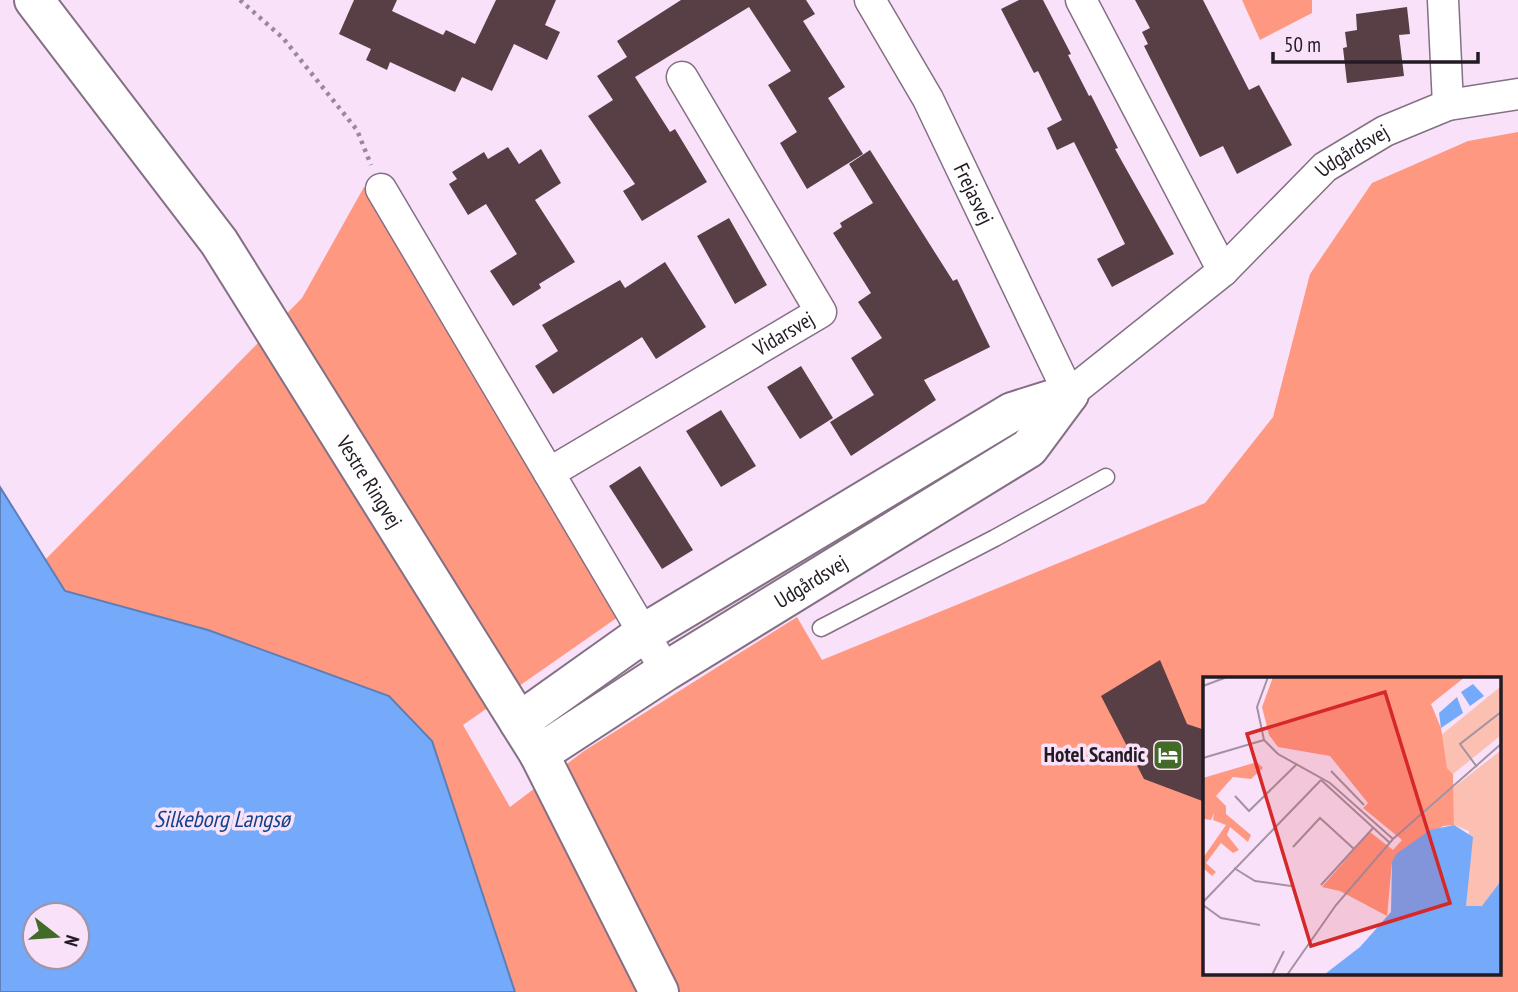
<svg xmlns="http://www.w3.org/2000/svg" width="1518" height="992" font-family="'PT Sans Narrow',sans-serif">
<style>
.forest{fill:#ff9880;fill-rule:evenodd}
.water{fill:#75a9f9;stroke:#5c7eb9;stroke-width:2;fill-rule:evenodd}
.building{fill:#583e45}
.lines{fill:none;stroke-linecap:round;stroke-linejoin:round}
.lane-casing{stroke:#847084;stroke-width:19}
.street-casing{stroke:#847084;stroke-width:33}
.secondary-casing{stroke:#847084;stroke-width:42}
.path{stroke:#9a899a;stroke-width:4.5;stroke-dasharray:3.5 5;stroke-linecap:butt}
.lane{stroke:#fff;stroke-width:16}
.street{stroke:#fff;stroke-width:30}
.secondary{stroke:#fff;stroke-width:38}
.labels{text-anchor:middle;stroke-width:7;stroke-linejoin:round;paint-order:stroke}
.street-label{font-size:21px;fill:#231b23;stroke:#f9e2f9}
.poi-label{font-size:21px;font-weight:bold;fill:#231b23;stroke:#f9e2f9;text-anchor:end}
.water-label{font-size:23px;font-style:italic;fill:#134288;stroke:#f9e2f9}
.inset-road{fill:none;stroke:#a392a3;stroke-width:2}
.view{fill:#d62828;fill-opacity:0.15;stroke:#d62828;stroke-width:3.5}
.inset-edge{fill:none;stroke:#231b23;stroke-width:3.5}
</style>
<rect width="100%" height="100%" fill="#f9e2f9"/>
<path class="forest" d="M1242,0H1312V13L1260,40Z
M1518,132V992H515L432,741L389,696L208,630L65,591L45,560L302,298L364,187L628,610L463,725L510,807L584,751L797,617L822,660L1205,503L1273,417L1310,274L1372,183L1468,141ZM1205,679H1499V973H1205Z"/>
<path class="water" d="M0,487L65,591L208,630L389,696L432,741L515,992H0ZM35,915H77V957H35Z"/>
<path class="building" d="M354,0H397L392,11L443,35L446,30L475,44L496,0H556L545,25L560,32L547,60L514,44L492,91L462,77L455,92L390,62L387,70L366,60L371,49L339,34Z
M681,0H806L815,14L803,21L845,87L828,98L863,154L807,189L780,143L797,132L768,85L791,71L749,7L635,77L670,132L675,129L707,182L642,221L623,191L635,184L588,116L613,100L597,76L627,57L617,41Z
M1019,0H1043L1071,54L1068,55L1089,96L1091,95L1118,148L1115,149L1174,254L1112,287L1097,259L1125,244L1074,142L1057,150L1047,128L1062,120L1038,71L1034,73L1001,9Z
M1135,0H1203L1249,90L1259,85L1292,145L1237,174L1223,146L1200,157L1144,46L1148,44L1142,32L1150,28Z
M1407,7L1410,34L1399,35L1404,76L1347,83L1343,48L1347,47L1345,32L1357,30L1356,14Z
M508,147L519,164L541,149L561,183L535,200L575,262L539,284L541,288L513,306L490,271L517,254L486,204L468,215L449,184L457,179L452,172L484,152L488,159Z
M870,150L953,281L957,279L990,347L924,380L936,400L851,456L830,422L874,395L851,358L882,338L858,302L871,293L833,233L842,227L840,223L873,203L849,164Z
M729,218L767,285L735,304L697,236Z
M665,262L706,327L656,359L642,337L553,394L535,366L558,351L542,325L620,280L625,288Z
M801,366L833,418L800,439L767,387Z
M721,410L756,466L721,487L686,431Z
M640,466L693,550L662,569L609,486Z
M1160,660L1187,724L1205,730V802L1144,779L1101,696Z"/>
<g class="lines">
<g class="lane-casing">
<path id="lane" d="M821,628L995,538L1106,477"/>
</g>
<g class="street-casing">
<g id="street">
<path id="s1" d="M870,0L928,99L1069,394L1223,271L1325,167L1385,131L1448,105L1518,94"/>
<path d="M1081,0L1223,271"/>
<path d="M1443,0L1448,105"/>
<path d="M381,189L666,671"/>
<path id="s2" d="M549,473L821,312L682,77"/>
</g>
</g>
<g class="secondary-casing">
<g id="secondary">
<path id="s3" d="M34,0L219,242L539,754L659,992"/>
<path d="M519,722L644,633L1012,412L1069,394"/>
<path id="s4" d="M539,754L666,671L1029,448L1069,394"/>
</g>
</g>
<path class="path" d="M240,0L283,38L357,130L371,165"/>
<use href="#lane" class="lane"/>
<use href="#street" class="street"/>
<use href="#secondary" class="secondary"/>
</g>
<defs>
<g id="hotel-square" transform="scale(1.575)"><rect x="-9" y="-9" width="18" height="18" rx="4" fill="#426b27" stroke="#f9e2f9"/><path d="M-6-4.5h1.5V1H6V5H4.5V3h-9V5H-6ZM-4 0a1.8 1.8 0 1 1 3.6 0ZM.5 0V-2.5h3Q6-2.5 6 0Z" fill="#fff"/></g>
</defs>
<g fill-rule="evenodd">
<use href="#hotel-square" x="1168" y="755"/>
</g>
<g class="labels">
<g class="street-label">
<text dy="7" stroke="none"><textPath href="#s1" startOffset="816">Udgårdsvej</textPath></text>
<text dy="7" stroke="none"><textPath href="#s1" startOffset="220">Frejasvej</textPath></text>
<text dy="7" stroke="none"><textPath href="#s2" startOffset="273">Vidarsvej</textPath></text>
<text dy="7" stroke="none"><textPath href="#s3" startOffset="588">Vestre Ringvej</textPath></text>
<text dy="7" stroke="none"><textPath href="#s4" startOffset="322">Udgårdsvej</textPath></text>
</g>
<g class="poi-label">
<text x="1145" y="762">Hotel Scandic</text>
</g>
<g class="water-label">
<text x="222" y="827">Silkeborg Langsø</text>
</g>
</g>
<g transform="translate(1203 677)">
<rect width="298" height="298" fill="#f9e2f9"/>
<path d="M297,10V59L250,97L244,91L237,59ZM297,74V205L279,230L271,231L263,229L266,154L251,148L250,111Z" fill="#fbc0b1"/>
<path d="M70,0H262L228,27L238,51L244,91L250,97L251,148L240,149L189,185L184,239L137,214L119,210L167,155L190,173L199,163L160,131L165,126L127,79L75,70L66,58L59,30ZM54,85L60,91L48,102L30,100L13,119L23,129V137L48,158L45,165L27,150L24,158L36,173L30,176L18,166L3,186L13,195L9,199L0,191V181L23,148L10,143L11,136L8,143L1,142L0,101Z" fill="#ff9880"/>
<path d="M270,7L281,19L267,29L258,15ZM254,20L260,36L238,51L236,36ZM251,148L270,160L263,229H279L297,205V297H122L157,270L188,235L189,185L193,177L227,153Z" fill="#75a9f9"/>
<path class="inset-road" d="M65,0L54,30L61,63L75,77L127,106L190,162M0,9L24,0M0,81L61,63M274,90L257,67L298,35M128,94L161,128M118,103L187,166M32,119L46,134L94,87M90,170L117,141L151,172M31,191L52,204L88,209M118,208L171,150M0,225L118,103M0,228L18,241L57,248M69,298L81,274M84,298L133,228L190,162L298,67"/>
<path class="view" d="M182,15L247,226L108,269L44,57Z"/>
<rect width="298" height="298" class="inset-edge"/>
</g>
<g transform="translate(56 936) rotate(107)"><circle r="33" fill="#f9e2f9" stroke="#a392a3" stroke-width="2"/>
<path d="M0-5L12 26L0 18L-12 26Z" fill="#426b27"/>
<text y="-10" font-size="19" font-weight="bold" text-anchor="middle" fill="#231b23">N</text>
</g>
<path d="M1273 52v10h205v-10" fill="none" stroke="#231b23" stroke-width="3.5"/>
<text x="1284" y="52" font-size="21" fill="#231b23" stroke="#f9e2f9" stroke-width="5" paint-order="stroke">50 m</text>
</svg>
